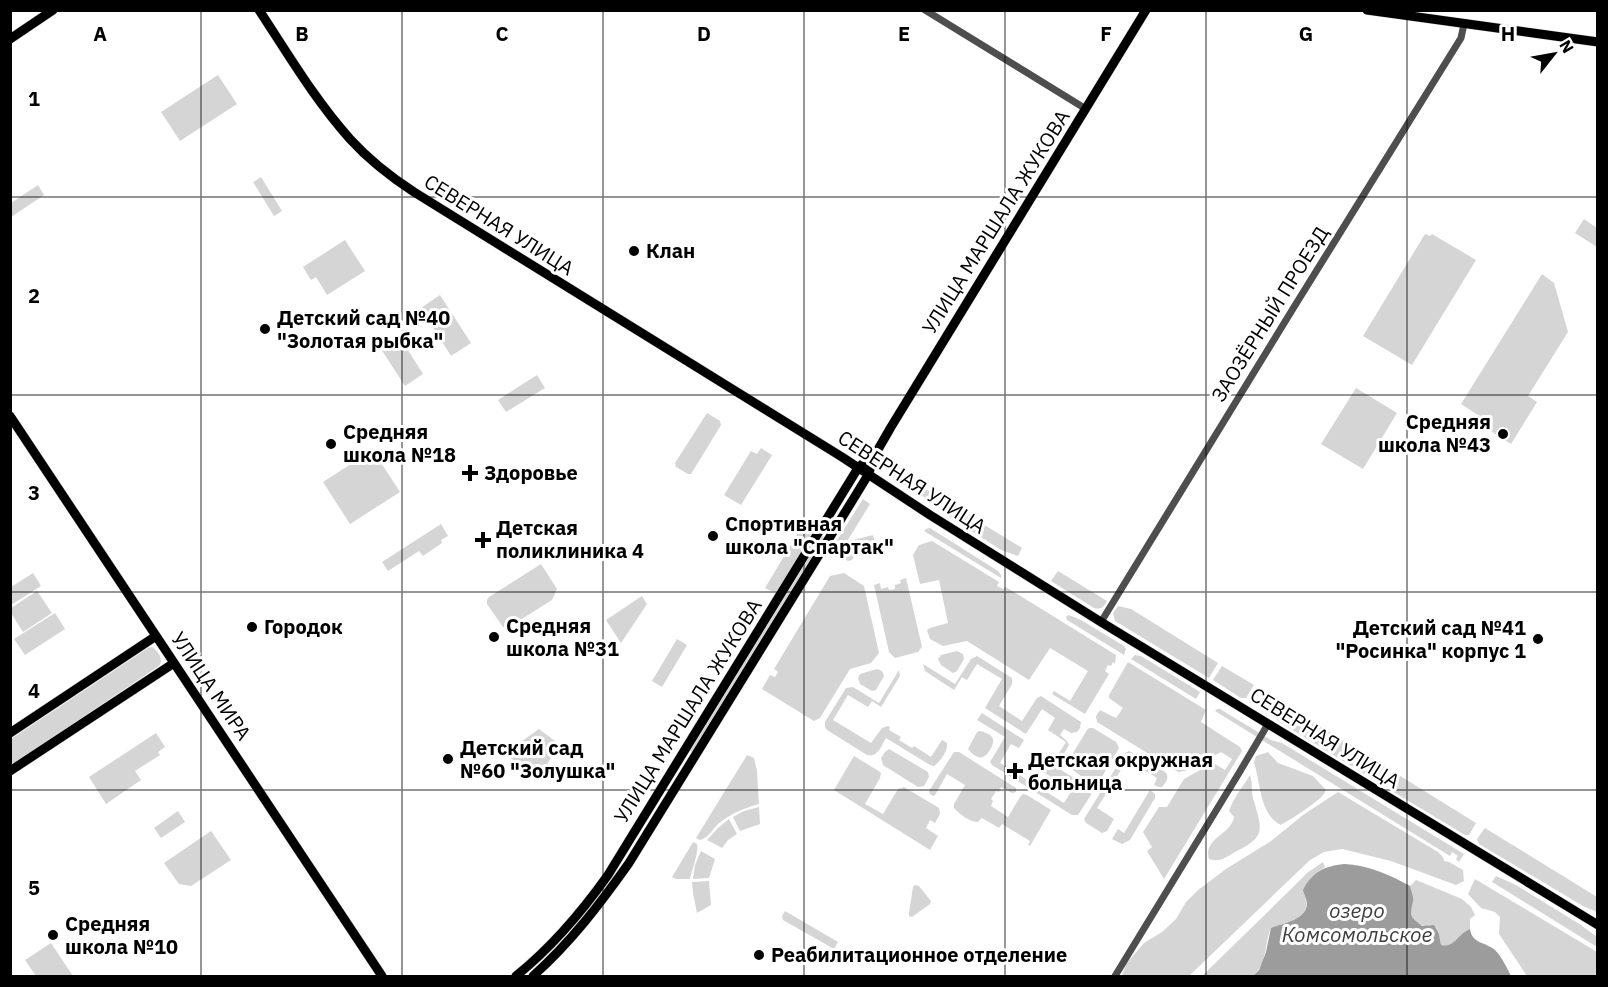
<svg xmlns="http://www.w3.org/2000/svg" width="1608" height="987" font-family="'IBM Plex Sans',sans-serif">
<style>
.green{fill:#d5d5d5}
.water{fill:#9c9c9c}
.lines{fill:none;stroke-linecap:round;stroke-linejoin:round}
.major-casing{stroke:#dbdbdb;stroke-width:10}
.minor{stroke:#4e4e4e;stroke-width:7}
.major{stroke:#000;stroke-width:9}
.grid{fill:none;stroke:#000;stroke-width:1.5;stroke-opacity:0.55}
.poi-dot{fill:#000;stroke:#fff;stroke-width:2}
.labels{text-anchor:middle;stroke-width:6;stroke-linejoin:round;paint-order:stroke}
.street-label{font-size:20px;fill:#000;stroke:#fff}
.poi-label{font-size:20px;font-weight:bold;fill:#000;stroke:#fff;text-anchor:start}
.water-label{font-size:21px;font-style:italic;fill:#3d3d3d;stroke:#fff}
.grid-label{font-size:20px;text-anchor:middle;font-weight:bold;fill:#000;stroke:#fff;stroke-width:6;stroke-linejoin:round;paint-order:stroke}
</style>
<rect width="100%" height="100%" fill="#fff"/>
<path class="green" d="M218,75L237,104L180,141L161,112Z
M261,177L282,211L274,216L253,182Z
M38,185L44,195L11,217V203Z
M1584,219L1597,228V247L1575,233Z
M1425,234L1430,236L1432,234L1476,260L1412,365L1363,336Z
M345,240L365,271L327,295L316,277L311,280L303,267Z
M1542,274L1554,283L1568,332L1528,396L1537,402L1511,444L1489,430L1492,424L1461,404Z
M440,295L471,343L451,356L421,308Z
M398,334L423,374L405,386L379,346Z
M537,375L545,388L506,412L498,400Z
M1356,388L1397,413L1363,469L1321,444Z
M707,413L720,421L721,425L691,474H688L676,467L675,463Z
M761,448L772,455L741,505L724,495L751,451L757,454Z
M374,452L400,492L350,524L323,482L365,455L367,457Z
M896,471L1022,548L1018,556L1001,550L947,515L934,503L892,477Z
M863,499L870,504L838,556L834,548L836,542Z
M804,523L813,529L807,543L779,589C774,593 771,591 765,588Z
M441,524L448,536L441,540L442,543L423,556L419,551L388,571L382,562Z
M930,528L998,571L1001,575V578L924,531L926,529Z
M873,535L875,543L880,545L881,554L862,543L852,560L848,561L842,558L853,540Z
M822,536L824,537L692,752L690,751Z
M932,541L999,582L997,586L1003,589L1006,587L1116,655L1115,664L1113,662L1111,666L1108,665L1105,671L1109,674L1085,714L1052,694L1054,691L1070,701L1088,671L1050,648L1029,680L967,641L943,646L930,639L927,630L930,628L948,623L939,580L920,584L913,555L919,545Z
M541,564L557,589L552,600L509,627H503L487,604V600L489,597Z
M1058,571L1107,601C1104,607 1101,610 1094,608L1051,581Z
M33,573L41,586L11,605V587Z
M844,573L864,586L879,653L871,663L850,669L820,718L814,721L762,689L770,675L775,677L778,672L774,669L830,576Z
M906,578L922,647L918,652L895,658L889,652L874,585L880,583L881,589L888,587L889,590L895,589V585L901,583L900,580Z
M37,591L52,613L23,632L11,613V608Z
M642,596L647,604L621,643L606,620Z
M1118,606L1131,609L1218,663L1209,678L1115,621L1113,613Z
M55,613L65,629L25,655L14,639Z
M1069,615L1081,620L1124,646L1126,649L1124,655L1067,620L1066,617Z
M677,639L687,645L662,687L652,681Z
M152,647C158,651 164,659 159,666L11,765V739L148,648Z
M957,651L963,654L964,659L957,671L953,673L941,665L938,659L941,655Z
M1135,655L1141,656L1200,692L1196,699L1131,659Z
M977,656L1012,678V684L999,706L1022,721L1037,698L1041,696L1081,722L1080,728L1077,732L1071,733L1064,729L1060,735L1067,741L1069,745L1056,767L1089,787L1091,791V795L1078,815H1072L992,765L990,762L1005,737L977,720L982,713L1024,740L1019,748L1011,744L1000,763L1064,803L1072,790L1040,770L1044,765L1046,766L1051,759L1054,761L1066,742L1048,730L1055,718L1042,709L1026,734L985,708L1002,679L977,664L967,680L962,677L954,690L925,671L923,664L955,684L971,659Z
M1128,662L1206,710L1201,722L1240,747L1242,751L1164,879L1147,851L1152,847L1143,832L1159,807H1167L1184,779L1211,764H1215L1225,770L1232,759L1221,752L1185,771L1178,772L1097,722L1096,716L1100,710L1116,718L1123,708L1109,698V695Z
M1222,666L1254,685L1246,698H1241L1213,680Z
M877,669L882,671L884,676L876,690L872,691L860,684L858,678L860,674Z
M899,670L900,676L881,707L872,701L868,707L848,695L833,720L871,743L882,728L888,726L890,727L889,730L901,737L899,740L912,748L914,746L931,757L942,740L947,743C948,750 941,761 934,766L930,765L886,738C881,746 878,758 867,755L827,730L825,727V722L846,688L853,687L879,703Z
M1284,704L1390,769L1382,781H1376L1278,721L1276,717Z
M1217,709H1220L1271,740L1282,743L1464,854L1459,862L1456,859L1458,856L1452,852L1450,856L1215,711Z
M1089,728H1093L1116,742L1119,748L1103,775V780L1098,784C1088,781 1072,772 1067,763L1087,730Z
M539,729L559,744L539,778L509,757L505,753Z
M980,731C992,734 997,738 990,750C982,762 976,758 968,749L977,732Z
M156,733L165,747L158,752L160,755L135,771L141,780L106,804L89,777Z
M889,749L928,772L929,777L924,786L918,787L883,765L881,758L885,752Z
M1129,751L1165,772C1170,777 1166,782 1162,787H1159L1154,785L1157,778L1127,760L1097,808L1114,819L1107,831L1102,833L1086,823L1084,819L1125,753Z
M954,752H959L1016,788V792L1012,793L1001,787L999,792L996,791L991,799L993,801L991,806L1008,817L1020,797L1023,794L1027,795L1051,810L1030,846L1028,845L1030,841L1002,824L999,828L982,818L978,822C970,822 959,814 954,808V804L965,785L947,774L935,795L933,796L930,794L929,791Z
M1268,752L1278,763L1313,776L1326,790C1322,801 1292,818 1281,825C1259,814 1261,783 1254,763L1256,756Z
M747,755L754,758L757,771L759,804C744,808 730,814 718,824C712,830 708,838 700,840L696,838Z
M854,756L877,770L881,773L880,778L865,804L883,814L898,789L904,787L939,808L940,814L935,823L930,820L926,828L938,836L930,850L834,790Z
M1397,774L1476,823L1469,835H1465L1392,791L1390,786Z
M1250,775C1253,784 1251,790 1253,798C1262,829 1267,837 1235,852C1226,857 1220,863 1209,859C1203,838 1231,835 1234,817L1229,811C1234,797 1242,788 1250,775Z
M1150,790L1155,794V798L1130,840L1122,844L1112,839L1118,829L1124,833Z
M1338,792L1438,852L1443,857L1444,861L1449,862L1463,870L1464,881L1456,885L1391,861L1342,849L1324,852L1310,860L1189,976H1122L1126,964L1144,943L1162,932L1176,919L1186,902L1198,890L1226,869L1271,841L1303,815Z
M759,807L760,824L740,831L733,817L744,811Z
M178,811L185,822L161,838L154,828Z
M729,819L737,834L728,840L722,848L707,840L718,828Z
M1485,828L1597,897V912L1583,906L1479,844L1477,839Z
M211,831L231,860L191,886L179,884L164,863Z
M693,842L697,844C699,852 692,870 690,879H676L672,877Z
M701,851L715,859L709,878L693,879L695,865Z
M1323,862L1325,867L1317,873L1304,894C1315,917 1288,922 1271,928C1264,944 1268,962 1253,976H1202L1288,892L1307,873Z
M1496,876L1516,885L1581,925L1597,937V947L1492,882Z
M1475,879L1597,952V976H1527L1499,934L1500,917L1495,912L1481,908L1468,894Z
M1416,880L1462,899L1471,907L1475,915L1470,919V929C1457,934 1455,948 1441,945L1439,934L1430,925C1421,929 1410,920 1410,910C1410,905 1414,902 1413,896C1412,893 1411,890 1410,886Z
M709,881L711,905L697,913L693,893L692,882Z
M915,885L919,886L931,901L930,904L912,917L909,916V913L913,887Z
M785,911L838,942L834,949L783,920L782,916Z
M51,943L73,976H36L25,960Z"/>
<path class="water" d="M1344,864C1368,865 1390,875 1410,886C1411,891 1414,896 1413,901C1410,916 1409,916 1422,926L1434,925L1439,934L1441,945C1455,948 1457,934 1470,929C1472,944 1486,942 1495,950C1502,957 1507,968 1511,976H1253L1259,970L1266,952L1271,928C1283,923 1306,920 1307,904C1307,899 1304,895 1303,890C1312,872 1325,866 1344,864Z"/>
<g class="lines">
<g class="major-casing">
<path id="major" d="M259,10C288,54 315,100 350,139C369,160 391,177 414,192L842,457L930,515L1101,622L1598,925
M1367,10L1598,42
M10,39L53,10
M10,416L382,976
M10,733L156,636
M10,771L174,663
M516,976C552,947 581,913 608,875L858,468L874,454
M533,976C571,942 600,904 629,863L857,493L868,475L876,453L891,427L1146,10"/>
</g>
<path class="minor" d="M925,10L1086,109
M1101,622L1294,307L1461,38L1464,24
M1115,976L1239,773L1268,724"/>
<use href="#major" class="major"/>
</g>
<path class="grid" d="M201,10V976M402,10V976M603,10V976M804,10V976M1005,10V976M1206,10V976M1407,10V976M10,197H1598M10,395H1598M10,592H1598M10,790H1598"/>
<g class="poi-dot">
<circle cx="634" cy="251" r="6"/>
<circle cx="265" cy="329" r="6"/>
<circle cx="1503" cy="434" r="6"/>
<circle cx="331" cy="444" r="6"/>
<path d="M467 464h6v6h6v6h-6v6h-6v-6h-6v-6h6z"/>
<circle cx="713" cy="536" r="6"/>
<path d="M480 531h6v6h6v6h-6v6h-6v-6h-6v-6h6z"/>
<circle cx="252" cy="627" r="6"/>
<circle cx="494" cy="637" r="6"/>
<circle cx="1538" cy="639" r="6"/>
<circle cx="448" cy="759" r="6"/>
<path d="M1012 762h6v6h6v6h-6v6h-6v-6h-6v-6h6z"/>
<circle cx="53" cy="935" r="6"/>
<circle cx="759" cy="955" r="6"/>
</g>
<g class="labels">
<g class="street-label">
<text transform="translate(996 222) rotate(-58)" y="7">УЛИЦА МАРШАЛА ЖУКОВА</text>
<text transform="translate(499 225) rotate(32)" y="7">СЕВЕРНАЯ УЛИЦА</text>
<text transform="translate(1270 314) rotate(-58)" y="7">ЗАОЗЁРНЫЙ ПРОЕЗД</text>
<text transform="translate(912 482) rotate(33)" y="7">СЕВЕРНАЯ УЛИЦА</text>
<text transform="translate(211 686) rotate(56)" y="7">УЛИЦА МИРА</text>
<text transform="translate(688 711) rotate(-58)" y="7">УЛИЦА МАРШАЛА ЖУКОВА</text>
<text transform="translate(1325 738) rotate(32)" y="7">СЕВЕРНАЯ УЛИЦА</text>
</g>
<g class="poi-label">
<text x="646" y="258">Клан</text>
<text x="277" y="325">Детский сад №40<tspan x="277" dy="23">"Золотая рыбка"</tspan></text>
<text x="1491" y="429" text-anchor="end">Средняя<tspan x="1491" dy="23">школа №43</tspan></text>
<text x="343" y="439">Средняя<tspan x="343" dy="23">школа №18</tspan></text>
<text x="484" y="480">Здоровье</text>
<text x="725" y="531">Спортивная<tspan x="725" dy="23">школа "Спартак"</tspan></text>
<text x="496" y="535">Детская<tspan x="496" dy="23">поликлиника 4</tspan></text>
<text x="506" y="633">Средняя<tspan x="506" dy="23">школа №31</tspan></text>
<text x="264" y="634">Городок</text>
<text x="1526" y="635" text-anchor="end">Детский сад №41<tspan x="1526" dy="23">"Росинка" корпус 1</tspan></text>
<text x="460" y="755">Детский сад<tspan x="460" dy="23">№60 "Золушка"</tspan></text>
<text x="1028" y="767">Детская окружная<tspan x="1028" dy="23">больница</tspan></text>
<text x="65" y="931">Средняя<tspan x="65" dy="23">школа №10</tspan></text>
<text x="771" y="962">Реабилитационное отделение</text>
</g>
<g class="water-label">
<text x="1357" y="918">озеро<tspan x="1357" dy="24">Комсомольское</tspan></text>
</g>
</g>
<g class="grid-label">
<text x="100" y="41">A</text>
<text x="302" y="41">B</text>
<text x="502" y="41">C</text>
<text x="704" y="41">D</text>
<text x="904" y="41">E</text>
<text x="1106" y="41">F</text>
<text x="1306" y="41">G</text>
<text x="1508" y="41">H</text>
<text x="34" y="106">1</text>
<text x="34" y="303">2</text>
<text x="34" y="500">3</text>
<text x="34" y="698">4</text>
<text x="34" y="895">5</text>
</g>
<rect width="1608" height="987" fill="none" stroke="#000000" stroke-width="24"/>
<g transform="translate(1554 54) rotate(59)" stroke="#ffffff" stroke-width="4.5" paint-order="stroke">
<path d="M0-4.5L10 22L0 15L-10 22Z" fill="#000000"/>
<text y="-9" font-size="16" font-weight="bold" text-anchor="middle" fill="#000000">N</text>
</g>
</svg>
